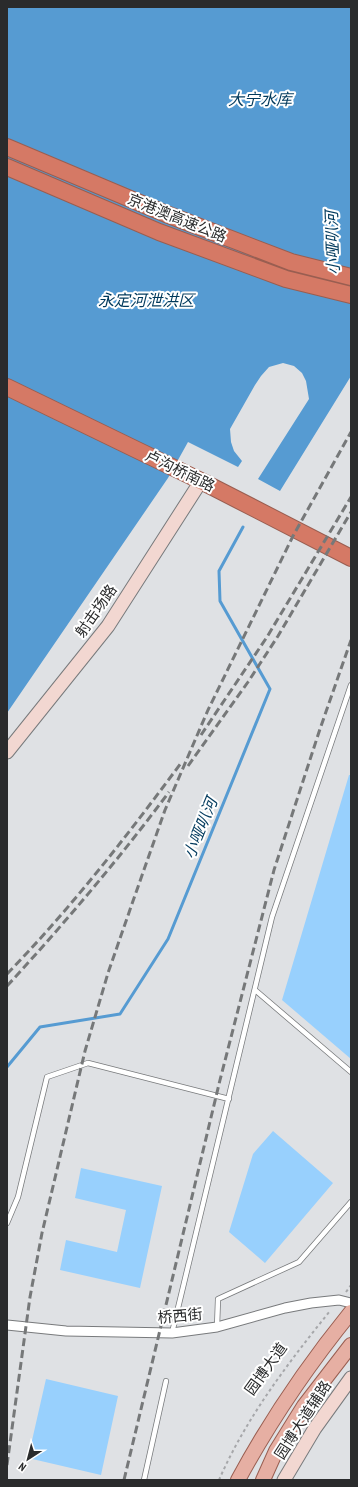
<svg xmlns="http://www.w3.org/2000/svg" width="358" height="1487" font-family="'PT Sans Narrow','Noto Sans SC',sans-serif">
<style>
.water{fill:#569bd2}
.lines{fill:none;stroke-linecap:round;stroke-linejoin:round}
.stream{stroke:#569bd2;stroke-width:3}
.building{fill:#98d0fd}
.lane-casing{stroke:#787a7c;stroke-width:6}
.street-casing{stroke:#787a7c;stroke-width:11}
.secondary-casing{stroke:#787a7c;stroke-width:15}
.primary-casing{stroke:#995e51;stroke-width:16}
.highway-casing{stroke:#995e51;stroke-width:18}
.path{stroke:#a6a7aa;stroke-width:2;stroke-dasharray:3 3;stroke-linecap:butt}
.lane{stroke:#fff;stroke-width:4.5}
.street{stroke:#fff;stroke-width:9}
.secondary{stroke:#f2d7d1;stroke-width:13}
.primary{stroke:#e6afa3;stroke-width:14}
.highway{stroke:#d57965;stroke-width:16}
.rail{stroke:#767879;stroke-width:3;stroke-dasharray:8 4;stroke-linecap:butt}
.labels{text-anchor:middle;stroke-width:4;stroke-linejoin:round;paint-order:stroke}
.street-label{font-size:15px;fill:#2a2b2c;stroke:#fff}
.water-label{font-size:16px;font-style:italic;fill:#00395c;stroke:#fff}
</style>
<rect width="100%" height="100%" fill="#dfe1e4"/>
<path class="water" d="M7,7H351V376L280,491L258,479L309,399L306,381L302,373L294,366L283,363L269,367L261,376L255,385L230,429L231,442L234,451L242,461L238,467L188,442L168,478L7,713Z"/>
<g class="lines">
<path class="stream" d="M7,1067L40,1027L120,1014L168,939L270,689L220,601L219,571L243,527"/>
</g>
<path class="building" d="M349,775H351V1059L282,1000Z
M273,1131L333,1183L265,1263L229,1232L253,1154Z
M81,1168L162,1186L140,1288L60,1270L66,1240L117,1252L126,1210L75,1198Z
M46,1379L118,1396L101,1475L28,1458Z"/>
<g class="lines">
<g class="lane-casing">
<path id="lane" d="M255,990L351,1072
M7,1223L18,1197L47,1077L88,1063L229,1099
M217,1327L218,1299L299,1262L351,1202
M172,1333L272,917L351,685
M144,1480L166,1381"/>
</g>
<g class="street-casing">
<path id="street" d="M7,1325L66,1331L172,1333L217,1327L285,1308L311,1303L339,1300L351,1303"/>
</g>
<g class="secondary-casing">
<path id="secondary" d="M7,752L108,626L201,481
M284,1480L315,1428L351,1378"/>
</g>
<g class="primary-casing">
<path id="primary" d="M238,1480C271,1419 308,1365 351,1312
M263,1480L276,1451L304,1406L351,1345"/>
</g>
<g class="highway-casing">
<path id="highway" d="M7,147L166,214L291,262L351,277
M7,167L159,232L286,279L351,295
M7,387L201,481L351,558"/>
</g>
<path class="path" d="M346,1292L351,1285
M219,1480C246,1418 288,1363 330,1311"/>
<use href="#lane" class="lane"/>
<use href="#street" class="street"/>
<use href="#secondary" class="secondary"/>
<use href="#primary" class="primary"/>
<use href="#highway" class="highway"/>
<path class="rail" d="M201,735L267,637L351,497
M188,766L248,682L278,636L351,512
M7,974C71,908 127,836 181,763
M7,986C64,924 119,859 169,792
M7,1465L30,1297L42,1233L85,1051L108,973L133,901L165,810L208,710L293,536L351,432
M124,1480L220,1080L274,870L320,729L351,640"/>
</g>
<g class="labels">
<g class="street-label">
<text transform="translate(177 218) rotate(22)" y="5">京港澳高速公路</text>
<text transform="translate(180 471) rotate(26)" y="5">卢沟桥南路</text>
<text transform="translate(96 611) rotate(-55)" y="5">射击场路</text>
<text transform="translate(180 1316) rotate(-5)" y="5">桥西街</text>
<text transform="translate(266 1369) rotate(-54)" y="5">园博大道</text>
<text transform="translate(303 1420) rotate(-57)" y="5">园博大道辅路</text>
</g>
<g class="water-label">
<text x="260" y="105">大宁水库</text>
<text transform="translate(332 243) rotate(-92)" y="6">小哑叭河</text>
<text x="146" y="306">永定河泄洪区</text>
<text transform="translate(200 828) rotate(-68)" y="6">小哑叭河</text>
</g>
</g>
<rect width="358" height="1487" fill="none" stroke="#2a2b2c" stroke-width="16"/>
<g transform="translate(28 1459) rotate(216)" stroke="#ffffff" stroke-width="3" paint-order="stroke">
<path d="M0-3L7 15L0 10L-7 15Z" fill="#2a2b2c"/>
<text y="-6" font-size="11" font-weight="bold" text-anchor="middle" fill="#2a2b2c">N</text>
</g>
</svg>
